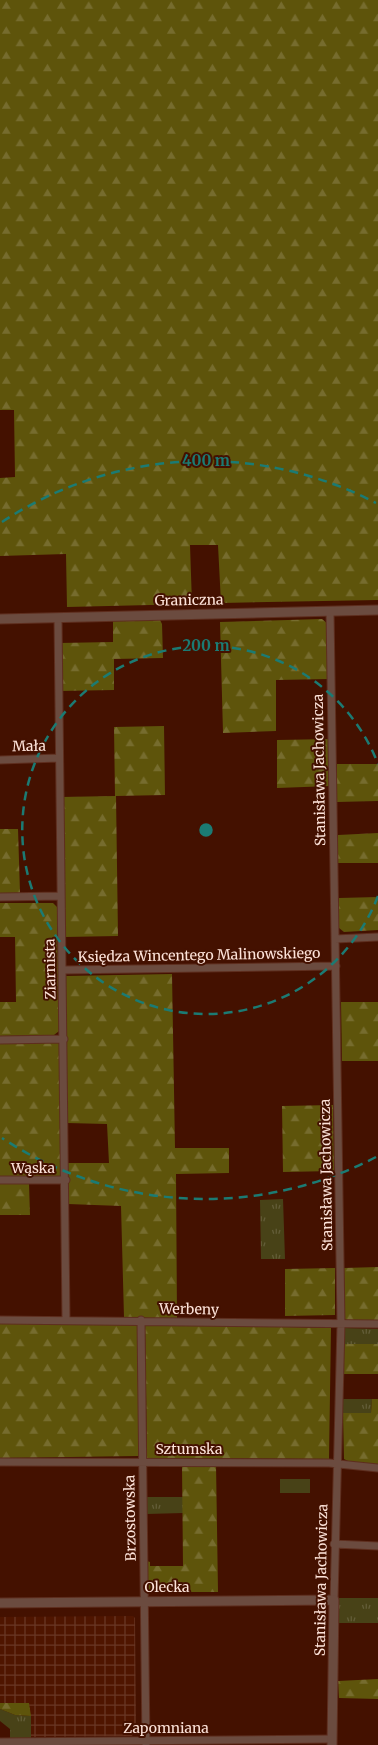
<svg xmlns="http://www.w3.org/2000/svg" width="378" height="1745" font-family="Merriweather,serif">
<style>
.industrial{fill:url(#industrial-grid)}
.grass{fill:url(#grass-tufts)}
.forest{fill:url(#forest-firs)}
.park{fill:#484217}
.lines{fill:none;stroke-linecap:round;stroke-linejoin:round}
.minor-casing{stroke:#5e2e1e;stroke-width:9}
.tertiary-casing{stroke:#5e2e1e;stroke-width:11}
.minor{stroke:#6b4b3f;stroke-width:7}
.tertiary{stroke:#6b4b3f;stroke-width:9}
.ring{fill:none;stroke:#1b7b73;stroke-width:2.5;stroke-dasharray:9 6}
.labels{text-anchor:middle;stroke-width:4;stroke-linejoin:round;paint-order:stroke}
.street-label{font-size:14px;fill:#fde3d9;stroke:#410}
.centre{fill:#1b7b73;stroke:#410;stroke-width:2.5}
.ring-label{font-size:15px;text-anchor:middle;font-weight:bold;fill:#1b7b73;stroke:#410;stroke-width:4;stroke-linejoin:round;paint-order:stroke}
</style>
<defs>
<pattern id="industrial-grid" width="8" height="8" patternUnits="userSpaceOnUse" patternTransform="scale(1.25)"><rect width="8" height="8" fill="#4f1500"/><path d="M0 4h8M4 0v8" fill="none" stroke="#693725"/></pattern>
<pattern id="grass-tufts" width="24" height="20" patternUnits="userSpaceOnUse" patternTransform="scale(1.25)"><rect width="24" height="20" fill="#484217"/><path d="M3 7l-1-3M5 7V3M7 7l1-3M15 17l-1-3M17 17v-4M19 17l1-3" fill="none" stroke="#635d38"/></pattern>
<pattern id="forest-firs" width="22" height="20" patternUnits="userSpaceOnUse" patternTransform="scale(1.25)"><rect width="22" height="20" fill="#5e540b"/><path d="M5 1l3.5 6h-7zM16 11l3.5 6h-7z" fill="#766c2e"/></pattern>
</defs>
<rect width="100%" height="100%" fill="#410"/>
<path class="industrial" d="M133,1616L135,1618L136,1728L132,1736L31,1737L29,1703H0V1617Z"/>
<path class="grass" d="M283,1199L285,1259H261L260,1200Z
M344,1328L378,1329V1344H343Z
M342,1399H372L371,1413H343Z
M145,1497H183V1513L146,1514Z
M339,1598H378V1623H339Z
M0,1709L15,1715L31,1716V1738L10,1739V1729L0,1721Z"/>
<path class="forest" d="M0,0H378V600L221,603L218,545H190L192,604L67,607L66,554L0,556V478L15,477L14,410H0Z
M322,619L329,625V679L276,680V731L223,733L220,622Z
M160,620L162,624L163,658L114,659V690L60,691L59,643L113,642V621Z
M164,726L165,795L116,796L118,936L64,937L61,797L115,796L114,727Z
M330,739L331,786L277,788V740Z
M337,764H378V801L337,802Z
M0,829H18L20,893H0Z
M378,833V863H338V835Z
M378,897V930L344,932L339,928V898Z
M0,903H53L57,907L59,1031L54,1035L0,1036V1002H16L15,937H0Z
M172,974L175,1148H229V1173L176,1174L177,1319L124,1317L121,1206L68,1204V1163H109L107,1124L67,1123L65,976Z
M341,1002H378V1061H342Z
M0,1043H62L63,1177H0Z
M333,1105L334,1171L283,1172L282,1106Z
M0,1183H29L30,1215H0Z
M378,1267V1322H345L344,1268Z
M335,1268V1315L285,1316V1269Z
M137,1323L139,1456L0,1458V1324Z
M145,1324L331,1328L329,1459L147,1458Z
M343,1344H378V1374H342Z
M372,1399H378V1465L352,1463L344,1459L343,1413H371Z
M216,1464L218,1592H147V1561L150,1562V1566H183L182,1465Z
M378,1679V1699L339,1698L338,1681Z
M29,1703L31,1716L15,1715L0,1709V1703Z"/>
<path class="park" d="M280,1479H310V1493H280Z"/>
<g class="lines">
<g class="minor-casing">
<path id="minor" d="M330,611L341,1324L334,1600
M58,618L66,1320
M0,760L59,758
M0,897L61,896
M335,939L378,937
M63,970L336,966
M0,1040L64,1039
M0,1180H66
M0,1320L378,1324
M141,1320L146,1745
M0,1462L329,1463L378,1468
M334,1544L378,1546
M0,1742L332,1739"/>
</g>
<g class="tertiary-casing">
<path id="tertiary" d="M0,619L378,610
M0,1603L334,1600L332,1745"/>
</g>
<use href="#minor" class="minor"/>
<use href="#tertiary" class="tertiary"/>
</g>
<g class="ring">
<path d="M378 896A184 184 0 1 1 378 764"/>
<path d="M376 1157A369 369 0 0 1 2 1138M2 522A369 369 0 0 1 376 503"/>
</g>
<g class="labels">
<g class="street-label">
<text transform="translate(189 600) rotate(-1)" y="5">Graniczna</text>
<text transform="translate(29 746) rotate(-1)" y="5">Mała</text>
<text transform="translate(319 770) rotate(-91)" y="5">Stanisława Jachowicza</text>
<text transform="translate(199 955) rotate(-1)" y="5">Księdza Wincentego Malinowskiego</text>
<text transform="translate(50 969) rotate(-91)" y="5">Ziarnista</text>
<text x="33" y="1173">Wąska</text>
<text transform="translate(326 1175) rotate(-91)" y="5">Stanisława Jachowicza</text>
<text transform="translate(189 1309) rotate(1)" y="5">Werbeny</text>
<text x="189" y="1454">Sztumska</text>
<text transform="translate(130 1518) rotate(-91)" y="5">Brzostowska</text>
<text transform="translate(321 1580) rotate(-89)" y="5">Stanisława Jachowicza</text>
<text x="167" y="1592">Olecka</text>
<text x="166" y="1733">Zapomniana</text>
</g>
</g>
<circle cx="206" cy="830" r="8" class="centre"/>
<g class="ring-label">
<text x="206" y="466">400 m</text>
<text x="206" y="651">200 m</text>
</g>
</svg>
